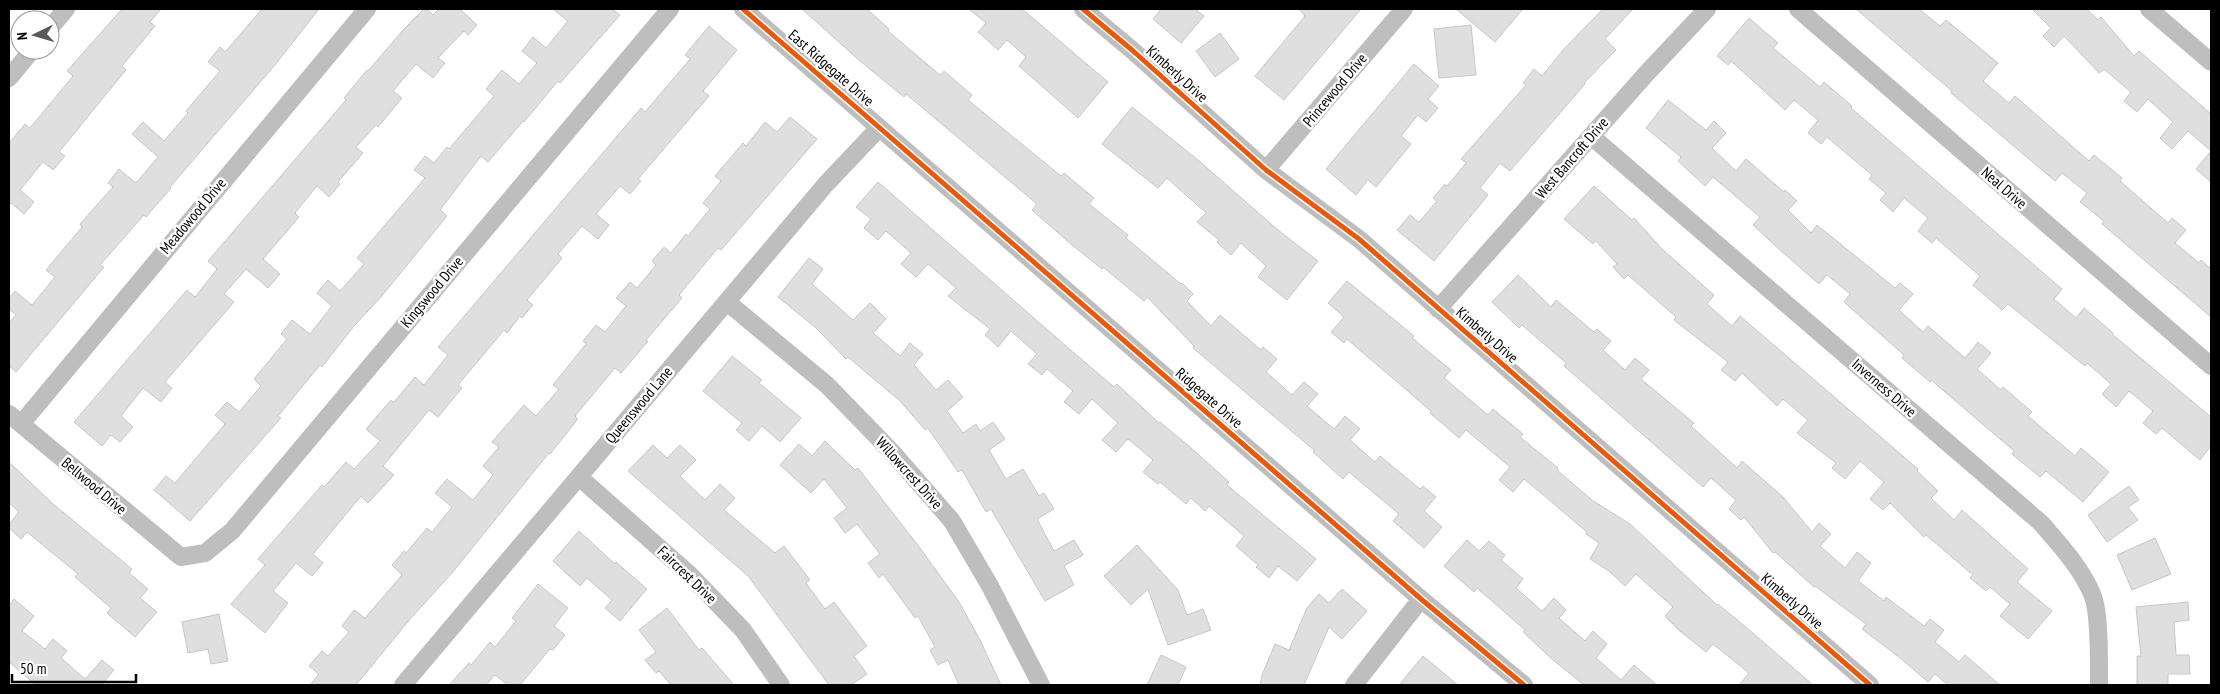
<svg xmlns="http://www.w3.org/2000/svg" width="2220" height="694" font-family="'PT Sans Narrow',sans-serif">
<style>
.building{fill:#dfdfdf;stroke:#c7c7c7}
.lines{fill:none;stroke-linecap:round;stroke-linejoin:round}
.minor{stroke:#bebebe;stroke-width:18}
.cycleway-casing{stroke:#fff;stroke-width:8}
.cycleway{stroke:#e8590c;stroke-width:5}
.labels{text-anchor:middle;stroke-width:5;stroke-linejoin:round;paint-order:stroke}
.street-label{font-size:15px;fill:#000;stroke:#fff}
</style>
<rect width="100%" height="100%" fill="#fff"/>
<path class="building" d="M122,9H161L150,22L155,26L122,66L126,70L59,152L65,156L53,170L43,162L20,190L34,202L24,214L11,203L9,205V143L25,124L30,128L73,76L67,71Z
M262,9H319L275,65L170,187L171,188L146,217L144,215L100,265L104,267L16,372L9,366V323L16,315L9,309V298L15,291L32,305L55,277L46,270L82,227L80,224L113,187L108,183L119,169L136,183L158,157L132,134L143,122L164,141L188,113L186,111L220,71L208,62L220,47L225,52Z
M424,9H427L433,15L439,9H460L477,25L468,35L464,31L438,58L445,63L433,78L416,64L393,91L402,98L378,127L376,125L356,147L363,153L338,182L340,184L329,197L317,186L295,213L299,217L263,259L280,274L268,288L246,269L224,294L234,302L165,382L172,388L161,402L143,388L121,416L133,427L120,442L111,435L102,446L74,422L187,290L195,297L217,269L208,261L346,100L344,98L367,70L368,71L404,29Z
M553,9H612L620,15L560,83L558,81L524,122L523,121L488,162L481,156L440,210L447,216L381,297L354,326L322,367L320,365L278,416L281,418L190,521L154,490L166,476L175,483L225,424L215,415L227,402L239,412L261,386L254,379L287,339L281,334L292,320L310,334L332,306L317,293L328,280L340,291L364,264L357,258L425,178L414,170L425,156L434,163L447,147L449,149L494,96L486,89L502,70L519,84L537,63L522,51L533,37L546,48L568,21Z
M802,9H867L889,29L888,31L940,75L944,71L972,95L968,100L1061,176L1064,173L1094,198L1089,204L1128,235L1126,238L1181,284L1182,283L1193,294L1187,301L1211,326L1220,315L1261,350L1263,347L1277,359L1266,372L1292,395L1304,382L1318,394L1307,406L1334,429L1345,416L1360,429L1350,440L1375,462L1380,456L1420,489L1423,486L1436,497L1424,511L1442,527L1424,548L1393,521L1399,514L1349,472L1343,479L1313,452L1315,451L1193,348L1194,346L1147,297L1144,301L1103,267L1102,269L1072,245L1032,210L1037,204L906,94L904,97L860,61Z
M969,9H1022L1108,82L1078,118L1019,66L1026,57L1007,40L998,50L978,32L986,23Z
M1161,9H1195L1204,16L1181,43L1153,19Z
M1299,9H1361L1284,100L1255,76L1305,16Z
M1456,9H1523L1495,42Z
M1603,9H1633L1605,39L1616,50L1584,83L1585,84L1510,171L1500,163L1480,188L1488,195L1434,261L1397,230L1410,215L1419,222L1437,201L1433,198L1445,184L1447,186L1466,163L1461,159L1526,85L1523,83L1534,69L1542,76L1563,50Z
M1856,9H1919L1940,26L1946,20L1998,63L1983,81L2009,103L2015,96L2089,161L2094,155L2122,178L2120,181L2168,223L2172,218L2186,230L2175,243L2199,263L2201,260L2211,269V317L2102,224L2104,221L2080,202L2087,193L2062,173L2055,181L1951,93L1952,91Z
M2032,9H2087L2098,20L2101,17L2134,56L2139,51L2211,114V182L2196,169L2211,151L2188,131L2172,149L2160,138L2173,122L2148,99L2137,112L2124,101L2131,92L2104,69L2099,73L2064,36L2054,47L2043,36L2051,28Z
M1749,18L1778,43L1773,48L1820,87L1824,82L1852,106L1851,108L2062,289L2054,299L2076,318L2084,308L2113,333L2112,334L2211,417V446L2200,460L2162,428L2156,434L2143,423L2153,411L2129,391L2116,407L2102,394L2111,384L2087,363L2085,366L2008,304L2002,310L1973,285L1980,276L1936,238L1932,243L1918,231L1928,218L1904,198L1893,212L1880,200L1886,193L1869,179L1872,175L1827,137L1821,144L1808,133L1818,120L1794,100L1785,110L1731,61L1728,65L1717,56Z
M1471,25L1476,75L1439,78L1434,29Z
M709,26L737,50L703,91L709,96L638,179L641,181L630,194L620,186L596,214L609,225L598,239L582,226L558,254L562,258L527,300L533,305L522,318L520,316L507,333L504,330L458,385L462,388L438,417L429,410L383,466L394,475L368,503L361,496L313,554L323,563L312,576L296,563L273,591L288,603L265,633L231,604L265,565L258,559L322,485L324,487L346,462L354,469L380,441L366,429L391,400L394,402L415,377L424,385L448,355L438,347L641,108L645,112L690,59L685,55Z
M1220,33L1239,59L1215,77L1196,51Z
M1414,64L1439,86L1428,99L1438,108L1426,122L1418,115L1401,136L1411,144L1376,187L1368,180L1356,195L1326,169Z
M1668,100L1706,130L1714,121L1726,133L1712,148L1736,171L1746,159L1784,192L1785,190L1797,201L1788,210L1811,233L1817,225L1895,288L1900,283L1913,294L1899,310L1923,332L1928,326L1965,358L1978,342L1991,353L1977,369L2001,390L2003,387L2032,412L2028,416L2075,456L2081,448L2109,472L2083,502L2046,471L2040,477L2012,454L2014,451L1931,380L1930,382L1902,358L1904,355L1844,302L1850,294L1827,275L1819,284L1781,251L1753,225L1760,217L1713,177L1705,186L1678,161L1681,157L1646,128Z
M1132,107L1198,160L1278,230L1318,261L1287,300L1258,277L1266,266L1241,243L1231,255L1217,242L1219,240L1197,222L1206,213L1167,178L1158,188L1102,144Z
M790,117L817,139L721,250L718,248L679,295L682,298L646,340L648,341L621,373L615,368L575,416L578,419L550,454L549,453L452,573L411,618L356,685H310L319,674L309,666L322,651L328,656L349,632L342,626L354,610L365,618L402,575L392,565L404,551L406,553L427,528L432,532L452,507L435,493L447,479L473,500L493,475L483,466L499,447L492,442L524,405L536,416L559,389L553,385L586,344L583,341L596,325L605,332L626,306L616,298L630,282L637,288L656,265L652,261L664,247L671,253L686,234L688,236L710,209L703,203L721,181L715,176L743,143L746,146L765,122L777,132Z
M878,182L1066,346L1114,387L1117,384L1159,423L1160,422L1190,447L1229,482L1227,485L1316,559L1297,581L1278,566L1269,578L1256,567L1258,565L1236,546L1244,536L1209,506L1205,511L1191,498L1186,504L1160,482L1158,484L1143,472L1153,460L1128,439L1116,452L1102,440L1118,423L1092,399L1079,414L1064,402L1073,391L1047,369L1042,375L1028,364L1037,354L1011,331L998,347L985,335L990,329L948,296L956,288L928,264L916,277L901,264L911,253L886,231L878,240L864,228L871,219L856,207Z
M1594,186L1632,220L1634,218L1662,249L1714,295L1707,304L1732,326L1740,316L1918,469L1917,471L1938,491L1931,498L1954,520L1962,510L2028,569L2017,582L2052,611L2028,639L2000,616L2010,604L1990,587L1986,591L1970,578L1973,575L1926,535L1924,537L1890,503L1883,510L1870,499L1884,482L1860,461L1845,479L1832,468L1836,463L1797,433L1808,420L1783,399L1777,406L1742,373L1735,381L1721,370L1728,362L1674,320L1676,317L1628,275L1624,279L1613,267L1617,264L1596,241L1593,244L1564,219Z
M809,258L823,269L812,284L853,320L870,303L886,319L873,333L900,356L910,343L923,354L914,365L936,390L948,380L963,397L947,411L963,433L976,424L980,431L993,422L1005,439L989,450L1006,479L1023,469L1039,496L1044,493L1054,509L1037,519L1054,551L1074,540L1083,555L1064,566L1074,585L1045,601L991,509L986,512L962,470L958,472L928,428L925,430L900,401L848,357L846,359L816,328L778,297Z
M1518,275L1551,307L1556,300L1594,332L1597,329L1611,341L1603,350L1625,370L1635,358L1649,370L1641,379L1694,423L1691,426L1737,468L1742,461L1783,497L1812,532L1819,523L1831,534L1820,546L1845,568L1857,552L1871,563L1858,581L1884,601L1886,597L1924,626L1930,619L1944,630L1935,642L1959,662L1965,655L2000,685H1948L1935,674L1928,682L1899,657L1862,629L1866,624L1815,586L1814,587L1775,552L1773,553L1744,517L1741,520L1729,509L1736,500L1711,478L1703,487L1564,366L1566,363L1522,325L1519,328L1492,302Z
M1347,281L1414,336L1412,338L1451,370L1444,378L1488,415L1493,409L1523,434L1520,437L1558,468L1557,470L1592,500L1630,524L1717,605L1718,604L1754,634L1813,685H1739L1749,673L1713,644L1706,652L1680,631L1665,616L1673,607L1636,574L1625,586L1609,571L1590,559L1599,543L1586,534L1587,532L1547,498L1524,479L1513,492L1499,480L1510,467L1466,430L1459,438L1430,413L1431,411L1347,339L1344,343L1331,332L1344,317L1328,303Z
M732,356L762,380L759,383L801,418L780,442L762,426L749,441L736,430L742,423L703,391Z
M825,441L855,470L858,468L920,548L959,602L980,640L1001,685H959L948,660L938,665L930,650L935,647L918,616L915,618L883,574L879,578L868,563L880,554L857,524L845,533L834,518L847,508L824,479L811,493L780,465L799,444L812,456Z
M653,445L667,458L680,445L696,460L680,476L705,500L720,484L735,498L724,510L775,553L784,546L810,580L806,583L825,609L834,602L867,646L854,656L867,674L851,685H829L748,576L628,471Z
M9,462L52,503L132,569L129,573L148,589L140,598L157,612L135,637L107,613L111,608L75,577L78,574L27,532L21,539L9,528V524L19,512L9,503Z
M2129,486L2139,500L2128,507L2138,520L2107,542L2088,515Z
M579,531L615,564L616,562L647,589L620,621L605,608L612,600L587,578L580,586L553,561Z
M2155,538L2171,574L2132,590L2117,555Z
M1467,540L1479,551L1489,541L1505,555L1501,560L1523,579L1516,588L1542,611L1554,598L1566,610L1559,618L1585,641L1593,631L1607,644L1596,658L1621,680L1634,665L1657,685H1584L1553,660L1523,632L1525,630L1477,588L1474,592L1444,566Z
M1137,545L1178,590L1187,615L1203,609L1211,630L1168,645L1148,589L1131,605L1104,576Z
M538,584L568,608L554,626L565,635L553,650L550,649L520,685H508L495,675L486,685H449L469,663L471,665L490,642L495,647L516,621L512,618Z
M1342,589L1367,611L1342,639L1329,627L1304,685H1260L1262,675L1275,644L1289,650L1307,608L1319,594L1329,603Z
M14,599L34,616L22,631L45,649L53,639L67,651L61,658L85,679L102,660L114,670L101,685H36L9,662V606Z
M2188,602L2189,620L2174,622L2176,655H2189L2190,674H2168V685H2137V656H2141L2136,607Z
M667,608L699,650L702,648L734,685H671L659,671L656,673L645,660L656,652L639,630Z
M219,614L228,661L211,664L208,649L188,653L182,622Z
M1161,655L1186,667L1178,685H1147Z
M1423,656L1458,685H1399Z"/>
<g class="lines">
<path class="minor" d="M743,9L1421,599L1524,685
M1083,9L1132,50L1266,170L1359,239L1870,685
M1798,9L2211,366
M2149,9L2211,62
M50,28L66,9
M9,78L32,50
M1591,136L2041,523C2060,545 2080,566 2092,594C2100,610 2099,665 2099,685
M1266,170L1404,9
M727,302L827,385L892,452L952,521L990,586L1041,685
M1438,309L1646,74L1707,9
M9,414L181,557L205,553L232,531L670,9
M21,424L367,9
M579,477L689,574L743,630L781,685
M403,685L826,184L879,128
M1354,685L1421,599"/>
<g class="cycleway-casing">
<path id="cycleway" d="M743,9L1421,599L1524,685
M1083,9L1132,50L1266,170L1359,239L1870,685"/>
</g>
<use href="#cycleway" class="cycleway"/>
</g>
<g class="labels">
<g class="street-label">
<text transform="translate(831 68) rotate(41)" y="5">East Ridgegate Drive</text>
<text transform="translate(1177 74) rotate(42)" y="5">Kimberly Drive</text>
<text transform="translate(1335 90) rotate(-50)" y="5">Princewood Drive</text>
<text transform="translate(1572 158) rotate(-49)" y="5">West Bancroft Drive</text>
<text transform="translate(2004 188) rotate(41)" y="5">Neal Drive</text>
<text transform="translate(193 216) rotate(-50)" y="5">Meadowood Drive</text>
<text transform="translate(432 292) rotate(-50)" y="5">Kingswood Drive</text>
<text transform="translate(1487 335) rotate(41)" y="5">Kimberly Drive</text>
<text transform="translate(1884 388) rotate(41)" y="5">Inverness Drive</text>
<text transform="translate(1209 398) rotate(41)" y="5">Ridgegate Drive</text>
<text transform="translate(639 405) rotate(-50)" y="5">Queenswood Lane</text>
<text transform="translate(909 473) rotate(48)" y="5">Willowcrest Drive</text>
<text transform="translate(94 486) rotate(40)" y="5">Bellwood Drive</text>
<text transform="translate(687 575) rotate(44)" y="5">Faircrest Drive</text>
<text transform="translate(1792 601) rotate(41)" y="5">Kimberly Drive</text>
</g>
</g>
<rect width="2220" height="694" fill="none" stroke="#000000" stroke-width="20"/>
<g transform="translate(35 35) rotate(265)"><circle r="24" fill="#ffffff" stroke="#999999"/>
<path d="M0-4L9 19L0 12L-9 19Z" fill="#595959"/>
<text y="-8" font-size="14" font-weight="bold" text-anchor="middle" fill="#000000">N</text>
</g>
<path d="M12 674v8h124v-8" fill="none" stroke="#000000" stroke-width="2.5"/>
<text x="20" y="674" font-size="15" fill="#000000" stroke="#ffffff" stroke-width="4" paint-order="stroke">50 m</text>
</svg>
